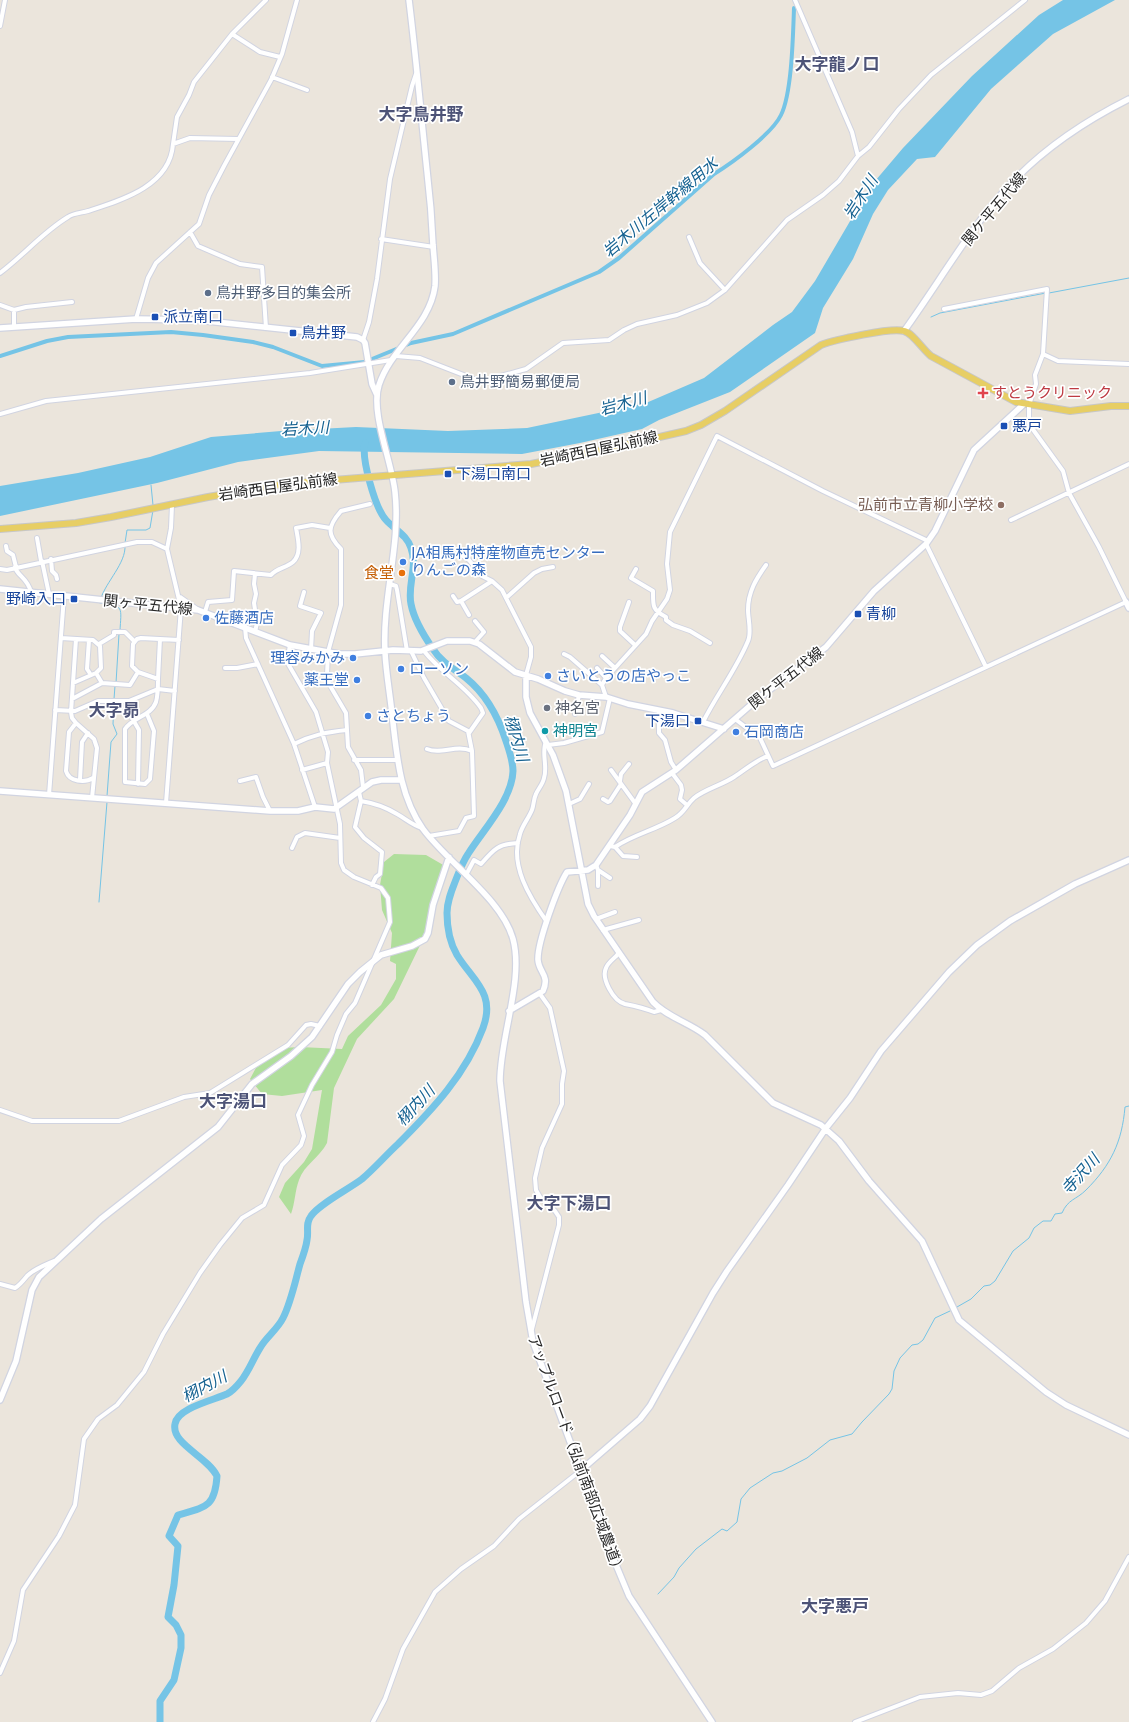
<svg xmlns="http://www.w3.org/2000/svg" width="1129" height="1722" font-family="Commissioner,'Noto Sans JP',sans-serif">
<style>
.green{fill:#b0de9c}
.water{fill:#75c4e6}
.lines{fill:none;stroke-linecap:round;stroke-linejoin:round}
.stream{stroke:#75c4e6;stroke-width:1}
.canal{stroke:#75c4e6;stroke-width:4}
.river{stroke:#75c4e6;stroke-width:7}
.street-casing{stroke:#d1d4e1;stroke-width:6}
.secondary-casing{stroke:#d1d4e1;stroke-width:8}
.primary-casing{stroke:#c7c7c7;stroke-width:8}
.street{stroke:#fff;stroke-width:4}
.secondary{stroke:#fff;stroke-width:5.5}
.primary{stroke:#e7ce64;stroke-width:6}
.service-dot{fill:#5c6f8a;stroke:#fff;stroke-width:1.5}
.transit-dot{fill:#1a4fb4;stroke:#fff;stroke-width:1.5}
.health-dot{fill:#e0444e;stroke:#fff;stroke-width:1.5}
.education-dot{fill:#8d6e63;stroke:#fff;stroke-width:1.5}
.shop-dot{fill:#3f7fe0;stroke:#fff;stroke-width:1.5}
.food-dot{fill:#e8710a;stroke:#fff;stroke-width:1.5}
.worship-dot{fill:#6b7280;stroke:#fff;stroke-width:1.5}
.culture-dot{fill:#0f9aa8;stroke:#fff;stroke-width:1.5}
.labels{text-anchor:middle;stroke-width:3.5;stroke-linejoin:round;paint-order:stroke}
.street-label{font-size:15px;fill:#292929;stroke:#fff}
.service-label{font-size:15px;fill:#4e5e75;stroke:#fff;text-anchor:start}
.transit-label{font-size:15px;fill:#164399;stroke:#fff;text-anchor:start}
.health-label{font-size:15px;fill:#be3a42;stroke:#fff;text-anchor:start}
.education-label{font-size:15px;fill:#785e54;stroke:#fff;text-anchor:end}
.shop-label{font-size:15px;fill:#366cbe;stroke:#fff;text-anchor:start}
.food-label{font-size:15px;fill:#c56008;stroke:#fff;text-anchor:end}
.worship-label{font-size:15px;fill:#5b616d;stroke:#fff;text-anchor:start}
.culture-label{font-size:15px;fill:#0d838f;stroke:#fff;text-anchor:start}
.water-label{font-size:16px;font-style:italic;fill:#166291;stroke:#fff}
.quarter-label{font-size:17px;font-weight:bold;fill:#4d5377;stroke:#fff}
</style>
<rect width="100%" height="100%" fill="#ebe5dc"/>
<path class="green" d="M394,854L426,855L445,866L425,935L394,999L357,1039L334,1088L327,1143C320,1157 304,1165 299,1180C295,1190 295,1203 291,1214L279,1197L285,1183L304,1162L312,1149L322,1090L282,1096L262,1094L250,1079L259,1062L282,1048L300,1047L342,1049L348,1036L381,1005L396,979V964L390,961L392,933L382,910L380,885L384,862Z"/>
<path class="water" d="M1063,0H1115L1053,34L991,89L935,157L917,159L888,190L873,214L853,259L823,308L815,333L730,392L659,420L642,429L580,443L522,454L319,451L238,462L157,483L0,516V486L78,473L150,457L211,437L281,431L356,427L448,431L527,428L646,403L704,378L773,325L792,312L815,281L870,187L903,148L972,76L1039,15Z"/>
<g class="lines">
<path class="stream" d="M1049,293L1129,278
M931,317L940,313L1046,293
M151,485L153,505
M125,543L127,530H146L150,528L153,510
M101,598C106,582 126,563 125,546
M100,603C125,605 121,608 120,631
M116,683L119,634
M114,699L115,686
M107,796L111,742L117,734L113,724L114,702
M99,902L107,802
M957,1307L971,1299L984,1286L990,1285L995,1281L1013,1251L1029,1238L1034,1228L1043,1221H1051L1055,1214L1062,1213C1068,1199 1076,1200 1086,1190C1111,1165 1122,1142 1125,1107L1129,1106
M658,1594L674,1577L679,1568L696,1549L722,1529L727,1531L737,1522L741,1499L750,1488L773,1473L782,1471L807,1458L830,1440L852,1434L862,1422L889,1394L892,1389L894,1371L900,1358L912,1345L918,1344L923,1340L935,1318L950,1311"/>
<path class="canal" d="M0,356L47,341L68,337L171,332L203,335L253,342L273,347L322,366L365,362
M372,359L411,343L453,334L599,272L619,258L714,174C732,163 772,134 781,115C792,93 793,35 794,8"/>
<path class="river" d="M160,1722V1701L174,1680L181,1648V1635L176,1625L168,1617L174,1585L178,1546L169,1536L178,1515C206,1507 215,1507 217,1476C207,1456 171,1444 175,1424C177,1408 214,1400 227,1394C233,1391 237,1386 241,1381C249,1371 253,1359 260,1348C266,1337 277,1330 283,1318C291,1302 295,1282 300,1264C303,1256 306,1248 307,1240C309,1231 305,1224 311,1216C319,1204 349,1189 362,1179C375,1168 386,1155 398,1144C433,1109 466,1074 483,1028C496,993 473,981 457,955C450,943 447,927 447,913C447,902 451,892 455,882C459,872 462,863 468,854C483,830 512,800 513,771C513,761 509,750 506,741C498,716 486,694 466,678C454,669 441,662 433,649C424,636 414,620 411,604C407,585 418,567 411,548C407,535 395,530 386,520C375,508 361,458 365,443"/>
<g class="street-casing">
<path id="street" d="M795,0L852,132L858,156
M0,26L5,0
M232,34L260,52L280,57
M272,77L307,90
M173,144L177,117L189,95L194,82L232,34L266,0
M190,232L198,246L240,264L262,267L266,328
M689,237L700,263L725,290
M381,239L434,247
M0,273C24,255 43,232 68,217C73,213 82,213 88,211C122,200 170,186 173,144L190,138L238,139
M0,305L14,310L26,307L72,302
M14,310V327
M136,319L148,278L156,263L199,224L209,195L224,166L271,80L282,54L297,0
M363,340L369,322L377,279L390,179L412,86L416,74
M1043,354L1058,361L1129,364
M396,356L420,358L474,379H490L526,369L563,343L609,340L624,330L637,324L677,315L707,303L725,290L787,220L823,195L839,181L858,156L869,147L899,109L931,75L1025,0
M0,414L46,401L310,373L391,360
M1011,520L1129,464
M37,538L41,561
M926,544L986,667
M6,546L7,551L13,555L16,567
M167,549L171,528L172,505
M459,553L469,560L482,576L492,581L502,590L531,647V657L526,675
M51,559L52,571L56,575L57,579
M42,561L49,594
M15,567C17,576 27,577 31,592
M0,569L7,570L137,542H152L167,549L181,608L166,803
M636,569L631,578L653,591C653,606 652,610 666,617V620L673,625L690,631L710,643
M255,574L254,584L256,594L254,603L257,623L255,632
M390,584L396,586L397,590L407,651
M304,592L300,606L321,613L312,631L311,650
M453,596L457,602L461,601L469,615
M180,597L197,609
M506,598L534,573L542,569L553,567
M461,601L492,581
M629,602L620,627V631L635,645
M205,612L208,602L232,600L234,571L271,575C277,568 286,568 293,562C302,554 298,539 296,528L312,525L330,528
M475,621L484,632L475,642
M245,627L246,638L294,744L315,807
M61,638L93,640L100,646L101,668L96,673L73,683
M76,639L71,712L72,718L76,723L69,732L66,771C69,782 85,783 93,778
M89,640L87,669L91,675
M99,644L114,635V632H125L134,641
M411,651L424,678L449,721L468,731L472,751L474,816L466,818L459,831L429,836
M424,651C441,673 465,685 481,708L483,713L469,733
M564,654L570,657L602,685
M602,656L615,668
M225,668H237L258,664
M597,668L606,678
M96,673L102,683
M158,679L160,639
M606,697L602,685L606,678L646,634L652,621L667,599L670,590L667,564L670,532L717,436L823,491L928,541
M72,699L102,683L130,685L138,672
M129,701L128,711L139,730L138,784
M55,710L75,711L98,701H129L158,689L175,691
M659,710V733L665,740L671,762L676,770
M147,714L154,731L150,779L145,784L125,782V729C133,717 151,716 156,702C158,695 158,687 158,679L138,672L132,666L133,644L137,639L141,638L179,640
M575,714L579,695
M735,719L760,738L773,766L1126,602L1099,547L1069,493L1063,471L1029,424V405L1036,384L1035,375L1043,354L1047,289L944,309
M703,722C717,694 736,670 748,641C752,632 748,619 748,610C748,592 756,579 766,565
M76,723L94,739L97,748L92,798
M546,742C541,752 548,767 544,778C543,784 538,789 536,794C533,800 534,807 531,812C528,819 522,826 520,834C509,865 530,898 547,922
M294,744C312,735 327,732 347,730
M548,745L564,743L602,732L610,698
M427,749C441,755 456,744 472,751
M354,760H397
M302,770L327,763
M611,770L635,803
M672,773L681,785L682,790L680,799L687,805
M80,780L82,742L88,733
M240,781L256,777L263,797L270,811
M620,781L621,774L629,764
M363,787L361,770L348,747L346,713L329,684L327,675L328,652L341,605V549C327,535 327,527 341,511L370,504
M359,792L361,801C374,803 387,808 397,814C406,819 412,825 422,828
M49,795L64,596
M603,799L608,802L610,801L621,784
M361,801L355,827L364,838L382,852L380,874L376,877L372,885
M569,804L580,799L589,784
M610,846L615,847C634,834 656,830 675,818C685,812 686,805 694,798C705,789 722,785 734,777C745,770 756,760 768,756
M615,847L623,856L637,857
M292,848L297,837L305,833L340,838
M596,865L598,870V886
M598,870L610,878
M466,875L474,860L481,864C494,849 498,844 518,843
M596,919L615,912
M603,930L639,920
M618,954C615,958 608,962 606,968C601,978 613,1001 625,1004C635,1006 644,1008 654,1012L661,1010
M0,1110L32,1121H119L184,1097L210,1093L288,1045L306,1025L311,1024L320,1026
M0,1284L15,1288C20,1285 23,1281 27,1276C34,1269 45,1265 54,1261
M532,1329L559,1225V1217L555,1211L540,1197L536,1190L535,1178L542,1148L562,1104V1084L564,1071L550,1008L540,994
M0,1673L14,1641L23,1590L59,1536L75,1505L84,1439L98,1419L117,1405L144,1372L163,1334L200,1273L220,1245L242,1218L264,1205L282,1165L301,1145L304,1136L298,1115L312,1085L332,1052L337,1035L346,1014L355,1003L390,922L388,898L381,888L354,877L344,870L341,863L340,824L327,763L328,752L316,712L287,662L290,645
M373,1722L385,1699L403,1649L435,1592L461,1569L494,1546L519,1519L580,1471
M855,1722L920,1697L958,1693L981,1695L992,1691L1019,1668L1053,1649L1086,1623L1105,1601L1129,1557"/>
</g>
<g class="secondary-casing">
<path id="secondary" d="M409,0C416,57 421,114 427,171C430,196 432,221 433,245C434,259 436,273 435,286C430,326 391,348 379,385C370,412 392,462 395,492C401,545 382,598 385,652C386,673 390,694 392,714C397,755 399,795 423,829C448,863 502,899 513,939C524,980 500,1037 500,1081L526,1302L533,1342L614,1560L629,1596L712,1722
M0,328L136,319L197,320L357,337L363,340L365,343L372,384L377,395
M904,331C938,284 967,233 1005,190C1039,152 1083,122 1129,99
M0,589L198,610L290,645L339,654H355L393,650L421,651L447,641H470L479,644L515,672L538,679L565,691L579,695L606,697L628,704L673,713L724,729
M1126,602L1129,608
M526,675V697L530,713L553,755L566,791L588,904L594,916L653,1002C667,1017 688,1022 705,1035L773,1103L821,1125L839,1141L869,1181L922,1241L959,1320L1046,1392L1066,1405L1129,1435
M0,791L270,811H298L315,807L334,809L372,782L381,780H400
M509,1011L543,991C550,975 539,973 538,960C537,943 558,886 567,872L588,870L596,865L630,815L642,792L676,770L760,697L826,647L874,591L926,544L935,531L974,450L1024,404
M0,1400L16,1361L32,1290L39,1277L101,1219L218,1127L252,1084L291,1056L312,1037L348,984L360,972L381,955L412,946L425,939L428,933L433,905L449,857
M580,1471L640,1419L650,1406L713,1293L727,1271L788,1185L826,1128L850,1098L881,1051L949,972L977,945L1010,921L1075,884L1129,860"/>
</g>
<g class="primary-casing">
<path id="primary" d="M0,529L76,523L111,517L208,497L284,484L531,464L602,450L686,431L701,425L725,411L821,345C834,340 892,327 904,331C913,333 923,350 931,356L1016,402L1070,411L1111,406H1129"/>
</g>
<use href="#street" class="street"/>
<use href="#secondary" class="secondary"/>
<use href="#primary" class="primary"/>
</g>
<g class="service-dot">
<circle cx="208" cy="293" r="4"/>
<circle cx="452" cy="382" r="4"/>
</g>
<g class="transit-dot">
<rect x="151" y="313" width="8" height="8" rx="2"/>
<rect x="289" y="329" width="8" height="8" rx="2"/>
<rect x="1000" y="422" width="8" height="8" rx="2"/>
<rect x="444" y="470" width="8" height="8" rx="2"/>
<rect x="70" y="595" width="8" height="8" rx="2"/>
<rect x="854" y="610" width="8" height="8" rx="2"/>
<rect x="694" y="717" width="8" height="8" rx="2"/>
</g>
<path class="health-dot" d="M981 387h4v4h4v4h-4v4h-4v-4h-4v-4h4z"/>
<circle class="education-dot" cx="1001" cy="505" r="4"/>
<g class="shop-dot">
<circle cx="403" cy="562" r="4"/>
<circle cx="206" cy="618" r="4"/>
<circle cx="353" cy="658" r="4"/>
<circle cx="401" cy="669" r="4"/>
<circle cx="548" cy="676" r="4"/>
<circle cx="357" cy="680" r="4"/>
<circle cx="368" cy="716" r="4"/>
<circle cx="736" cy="732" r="4"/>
</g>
<circle class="food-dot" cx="402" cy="573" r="4"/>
<circle class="worship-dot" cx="547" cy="708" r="4"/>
<circle class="culture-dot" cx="545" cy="731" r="4"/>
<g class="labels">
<g class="street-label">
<text transform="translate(994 209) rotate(-50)" y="5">関ケ平五代線</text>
<text transform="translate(599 449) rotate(-12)" y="5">岩崎西目屋弘前線</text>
<text transform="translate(278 487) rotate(-8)" y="5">岩崎西目屋弘前線</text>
<text transform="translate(148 605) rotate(6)" y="5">関ヶ平五代線</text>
<text transform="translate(786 678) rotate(-38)" y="5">関ケ平五代線</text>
<text transform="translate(576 1455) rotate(70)" y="5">アップルロード（弘前南部広域農道）</text>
</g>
<g class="service-label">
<text x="216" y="298">鳥井野多目的集会所</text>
<text x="460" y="387">鳥井野簡易郵便局</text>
</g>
<g class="transit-label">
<text x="163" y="322">派立南口</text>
<text x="301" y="338">鳥井野</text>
<text x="1012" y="431">悪戸</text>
<text x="456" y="479">下湯口南口</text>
<text x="66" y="604" text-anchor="end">野崎入口</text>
<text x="866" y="619">青柳</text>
<text x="690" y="726" text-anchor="end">下湯口</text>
</g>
<g class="health-label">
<text x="992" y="398">すとうクリニック</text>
</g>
<g class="education-label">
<text x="993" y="510">弘前市立青柳小学校</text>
</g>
<g class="shop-label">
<text x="411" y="558">JA相馬村特産物直売センター<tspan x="411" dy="17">りんごの森</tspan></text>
<text x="214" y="623">佐藤酒店</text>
<text x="345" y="663" text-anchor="end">理容みかみ</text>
<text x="409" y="674">ローソン</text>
<text x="556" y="681">さいとうの店やっこ</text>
<text x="349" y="685" text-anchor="end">薬王堂</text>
<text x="376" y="721">さとちょう</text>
<text x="744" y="737">石岡商店</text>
</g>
<g class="food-label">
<text x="394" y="578">食堂</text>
</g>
<g class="worship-label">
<text x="555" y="713">神名宮</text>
</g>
<g class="culture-label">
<text x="553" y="736">神明宮</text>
</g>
<g class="water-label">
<text transform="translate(860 197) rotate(-57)" y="6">岩木川</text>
<text transform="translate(660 207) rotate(-40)" y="6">岩木川左岸幹線用水</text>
<text transform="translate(623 403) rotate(-15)" y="6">岩木川</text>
<text transform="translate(305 428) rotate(-3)" y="6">岩木川</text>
<text transform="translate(517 738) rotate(73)" y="6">栩内川</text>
<text transform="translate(415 1105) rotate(-47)" y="6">栩内川</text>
<text transform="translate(1080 1174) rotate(-48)" y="6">寺沢川</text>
<text transform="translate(204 1386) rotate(-28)" y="6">栩内川</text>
</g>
<g class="quarter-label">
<text x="837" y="70">大字龍ノ口</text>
<text x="421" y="120">大字鳥井野</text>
<text x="114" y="716">大字昴</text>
<text x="233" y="1107">大字湯口</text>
<text x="569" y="1209">大字下湯口</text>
<text x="835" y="1612">大字悪戸</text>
</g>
</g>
</svg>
